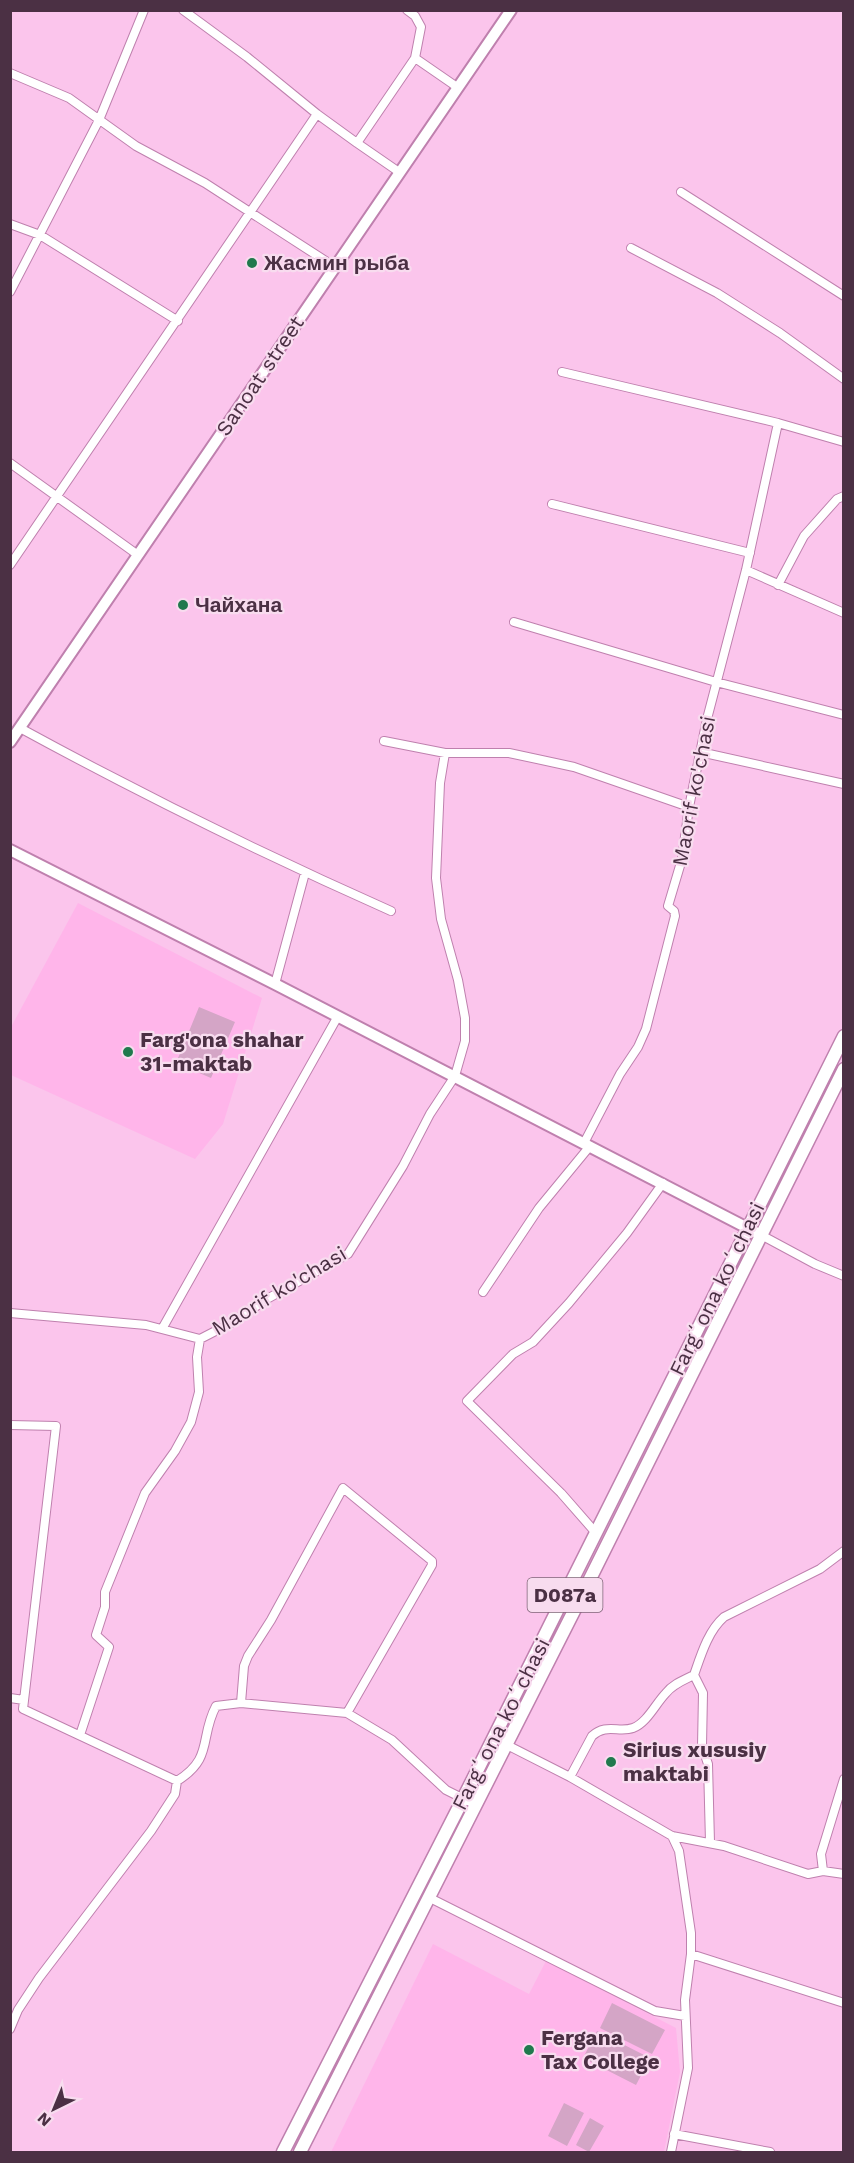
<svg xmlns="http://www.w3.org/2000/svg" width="854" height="2163" font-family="'Work Sans',sans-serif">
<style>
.built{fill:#ffb5ea}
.pitch{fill:#d4a5c6}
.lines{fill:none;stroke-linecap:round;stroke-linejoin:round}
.street-casing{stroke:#bf80ae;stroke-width:10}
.secondary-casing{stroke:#bf80ae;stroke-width:14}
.primary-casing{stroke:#bf80ae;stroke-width:15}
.street{stroke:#fff;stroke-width:8}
.secondary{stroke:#fff;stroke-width:10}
.primary{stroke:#fff;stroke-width:12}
.poi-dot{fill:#20794d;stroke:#f8dcef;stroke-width:2}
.labels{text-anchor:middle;stroke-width:4.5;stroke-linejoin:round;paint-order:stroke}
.shield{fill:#f8dcef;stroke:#7f6477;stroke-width:1.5}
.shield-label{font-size:20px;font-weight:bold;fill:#4b3044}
.poi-label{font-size:21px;font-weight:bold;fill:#4b3044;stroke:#f8dcef;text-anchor:start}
.street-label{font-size:21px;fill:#4b3044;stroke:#f8dcef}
</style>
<rect width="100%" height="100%" fill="#fbc5ec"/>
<path class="built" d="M78,903L262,998L223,1124L195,1159L11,1075L10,1029Z
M433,1944L529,1994L546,1961L676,2028L680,2072L664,2152H331Z"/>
<path class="pitch" d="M199,1007L235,1022L211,1078L176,1063Z
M612,2003L665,2030L652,2054L600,2028Z
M597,2031L650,2058L636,2085L583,2058Z
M564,2103L584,2113L567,2146L548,2136Z
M590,2118L604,2126L589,2152L576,2145Z"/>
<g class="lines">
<g class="street-casing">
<path id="street" d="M183,10L247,57L317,114L357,143L415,58
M407,10L415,16L421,27L415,58L457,87
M10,73L69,98L136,146L205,183L335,267
M357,143L399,172
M681,192L844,296
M10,224L40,235L178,321
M631,248L717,293L780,333L844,379
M10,292L99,120L144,10
M562,372L778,423L844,442
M10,463L138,555
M552,504L750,553
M10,565L317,114
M746,570L844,613
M778,585L804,536L837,499L844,496
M514,622L716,682L844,715
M20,728C141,794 265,855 391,911
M384,741L445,753H509L574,767L689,807
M700,752L844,784
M275,984L305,873
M584,1143L620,1074L638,1047L646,1029L675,916L674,911L668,906L682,859L689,807L707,719L746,570L778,423
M761,1235L815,1264L844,1276
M483,1292L539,1208L590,1146
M10,1313L146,1325L200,1339L233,1322L267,1299L348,1254L403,1166L430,1114L455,1076L465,1041V1018L458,980L441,919L436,878L440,783L445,753
M162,1329L338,1016
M10,1425L56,1426L23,1709L177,1781C214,1758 199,1738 216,1706L241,1703
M596,1533L561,1493L467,1401L513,1354L533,1342L569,1303L627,1233L663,1183
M10,1698L24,1700
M347,1713L432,1565V1561L343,1488L271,1620L248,1656L244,1666L241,1703L347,1713L392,1740L446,1790L476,1805
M80,1735L109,1647L96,1635L105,1607V1592L145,1493L175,1451L191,1422L199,1392L197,1357L200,1339
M507,1745L570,1777L672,1836L724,1846L808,1874L823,1871L844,1874
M570,1777L592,1736C606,1723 619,1733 633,1728C647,1723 656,1703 666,1693C673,1684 684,1680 694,1675
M710,1842L708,1764L702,1746L703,1693L694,1675C701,1655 708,1631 724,1617L820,1569L844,1551
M823,1871L821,1854L844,1779
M430,1898L655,2011L685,2016
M691,1954L844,2003
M10,2029L18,2010L39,1978L151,1831L175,1794L177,1781
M674,2134L770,2152
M671,2152L688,2068L685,2000L691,1954V1933L679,1851L672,1836"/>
</g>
<g class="secondary-casing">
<path id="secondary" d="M10,742L511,10
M10,850L275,984L761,1235"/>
</g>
<g class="primary-casing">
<path id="primary" d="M283,2152L463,1799L844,1036
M300,2152L580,1599L844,1069"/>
</g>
<use href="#street" class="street"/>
<use href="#secondary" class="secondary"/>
<use href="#primary" class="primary"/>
</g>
<g class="poi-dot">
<circle cx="252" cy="263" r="6"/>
<circle cx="183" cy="605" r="6"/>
<circle cx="128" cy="1052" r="6"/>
<circle cx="611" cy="1762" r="6"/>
<circle cx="529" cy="2050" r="6"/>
</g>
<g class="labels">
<rect class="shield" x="527.5" y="1578" width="75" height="34" rx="4.5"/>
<g class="shield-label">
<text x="565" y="1602">D087a</text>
</g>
<g class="poi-label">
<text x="264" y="270">Жасмин рыба</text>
<text x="195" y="612">Чайхана</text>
<text x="140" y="1047">Farg'ona shahar<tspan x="140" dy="24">31-maktab</tspan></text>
<text x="623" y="1757">Sirius xususiy<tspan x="623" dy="24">maktabi</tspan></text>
<text x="541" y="2045">Fergana<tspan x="541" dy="24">Tax College</tspan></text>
</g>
<g class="street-label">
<text transform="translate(260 376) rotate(-56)" y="7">Sanoat street</text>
<text transform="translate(694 791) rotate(-79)" y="7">Maorif ko'chasi</text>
<text transform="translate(717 1289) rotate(-64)" y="7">Fargʻona koʻchasi</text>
<text transform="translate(279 1291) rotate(-31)" y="7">Maorif ko'chasi</text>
<text transform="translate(501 1724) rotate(-63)" y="7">Fargʻona koʻchasi</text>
</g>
</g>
<rect width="854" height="2163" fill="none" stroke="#4b3044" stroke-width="24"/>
<g transform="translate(54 2109) rotate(223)" stroke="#f8dcef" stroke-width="4.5" paint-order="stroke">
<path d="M0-4.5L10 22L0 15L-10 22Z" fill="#4b3044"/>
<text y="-9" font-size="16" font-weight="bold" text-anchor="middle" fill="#4b3044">N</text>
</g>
</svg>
